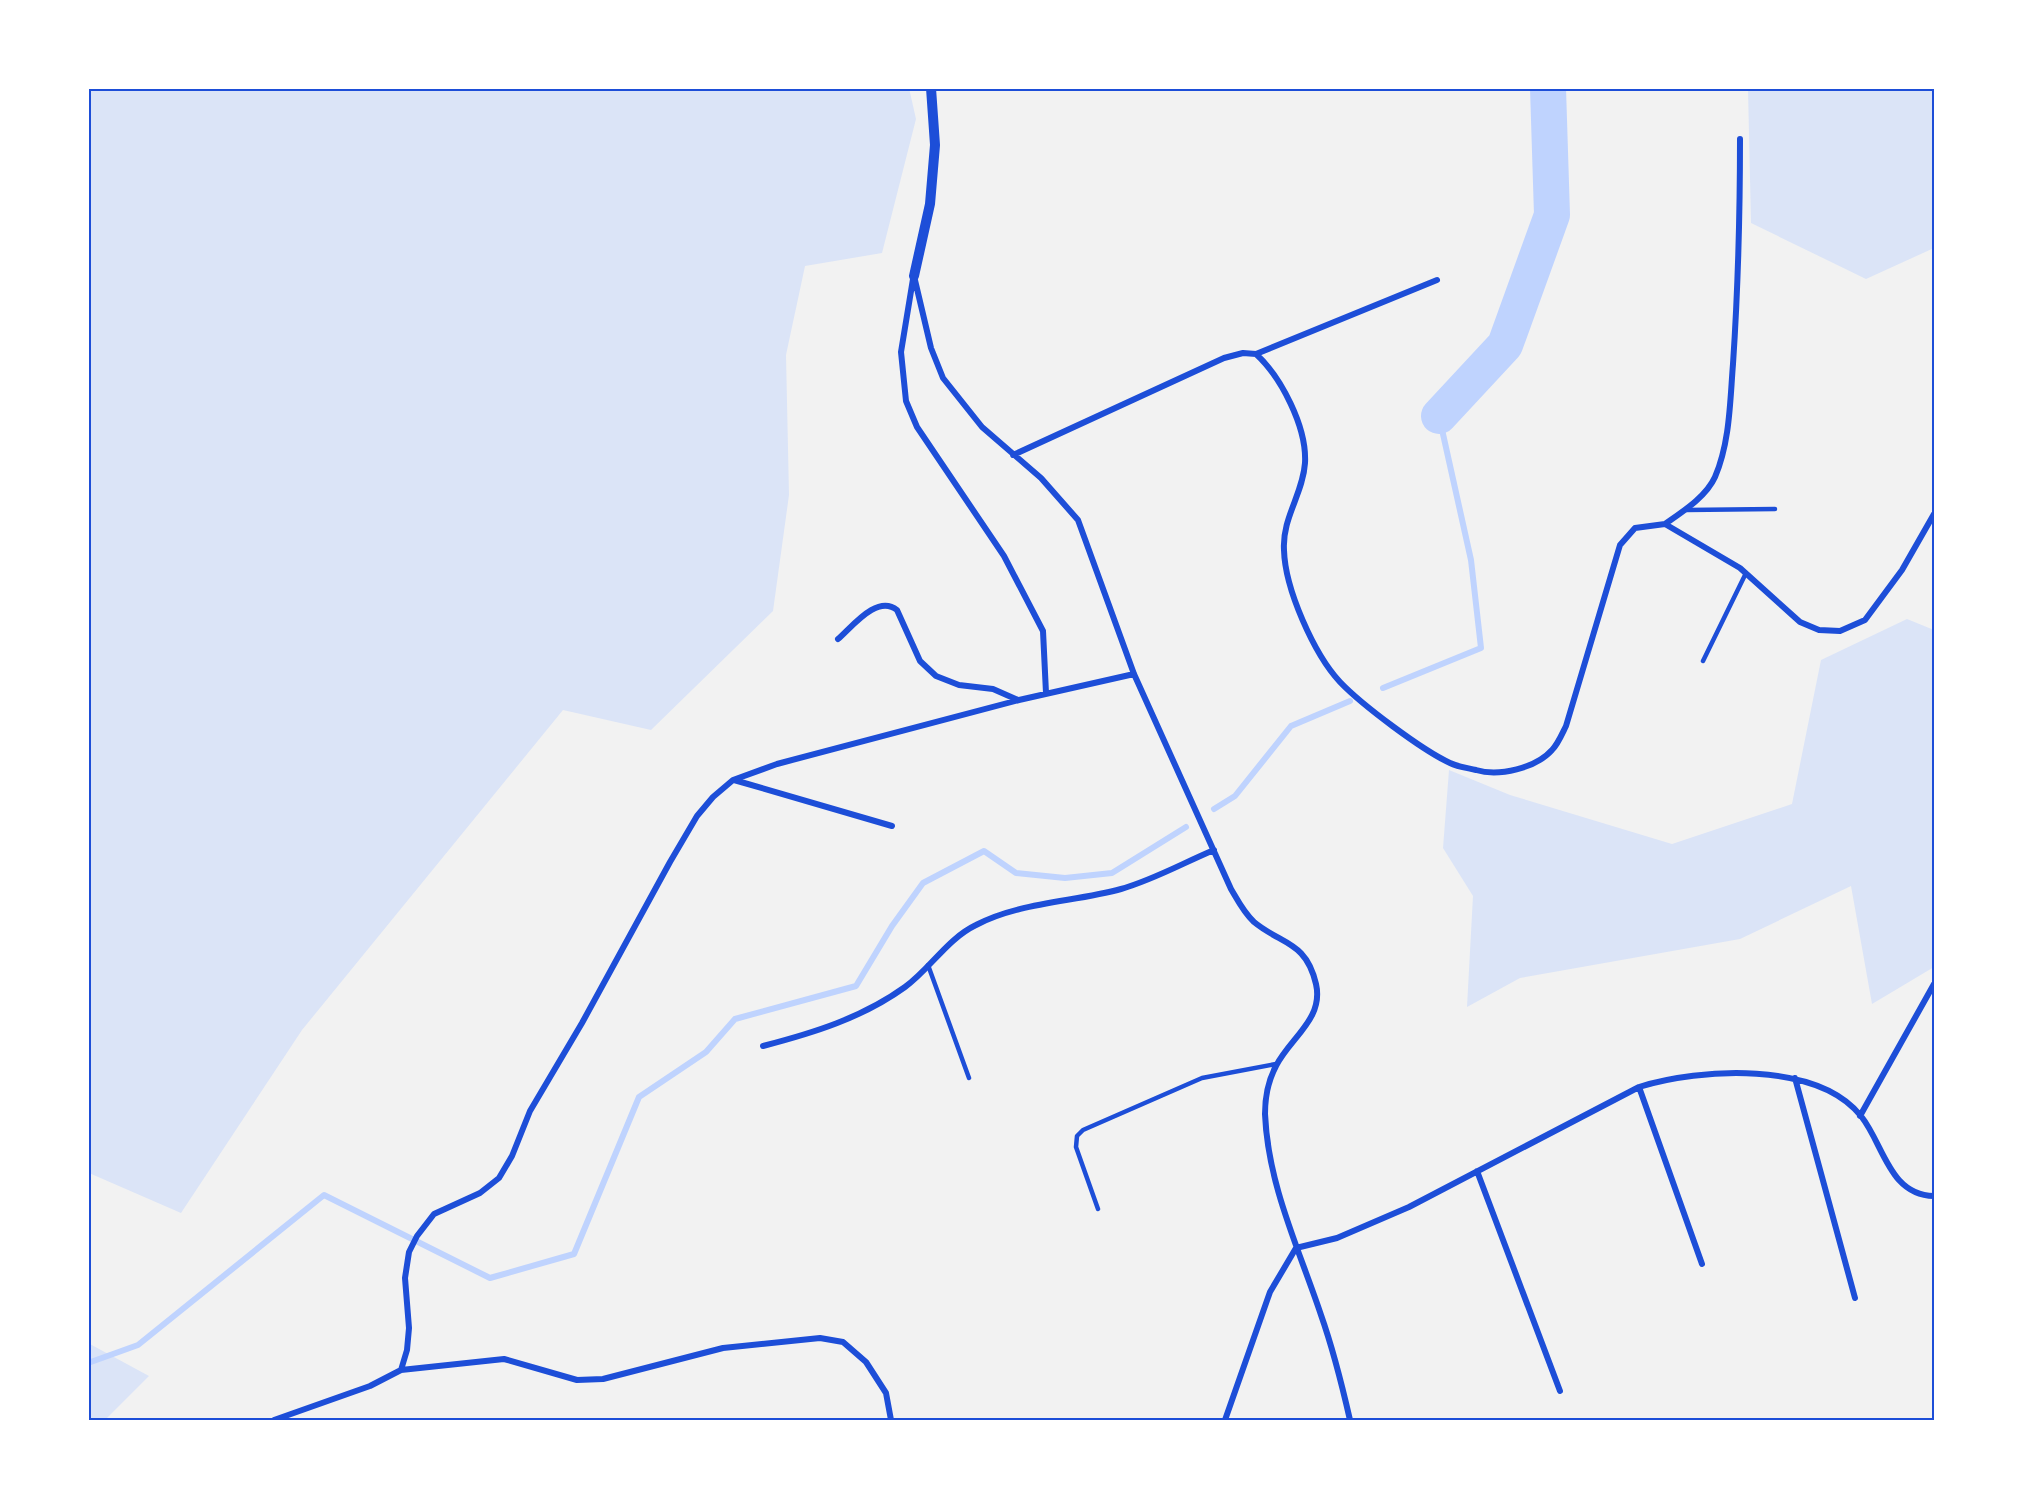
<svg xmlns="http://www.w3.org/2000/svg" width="2023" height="1509" font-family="'Exo 2',sans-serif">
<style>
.green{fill:#dbe4f7}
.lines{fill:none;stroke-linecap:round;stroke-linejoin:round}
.stream{stroke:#bfd3fe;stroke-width:6}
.river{stroke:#bfd3fe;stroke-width:36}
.service{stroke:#1d4ed8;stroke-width:4.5}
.minor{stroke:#1d4ed8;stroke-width:6}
.tertiary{stroke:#1d4ed8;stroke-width:10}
.neatline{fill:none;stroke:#1d4ed8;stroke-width:2}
</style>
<rect width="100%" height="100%" fill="#f2f2f2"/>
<path class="green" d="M89,88H909L916,119L882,253L805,266L786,355L789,495L773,611L651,730L563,710L302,1030L181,1213L89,1173Z
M1748,89H1934V248L1866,279L1751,223Z
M1907,619L1934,630V967L1872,1004L1851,886L1740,939L1520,978L1467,1007L1473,896L1443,848L1449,770L1510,795L1672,844L1792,804L1821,660Z
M88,1343L149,1376L105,1420H89Z"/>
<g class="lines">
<path class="stream" d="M1383,688L1481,648L1471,560L1439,416
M1214,809L1235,796L1291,726L1350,701
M88,1363L138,1345L324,1195L490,1278L574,1254L639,1097L706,1052L735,1019L856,986L892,926L923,883L984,851L1016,873L1065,878L1112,873L1186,827"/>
<path class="river" d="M1439,416L1505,345L1552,215L1548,88"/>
<path class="service" d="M1686,510L1775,509
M1703,661L1746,573
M928,965L969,1078
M1098,1209L1076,1147L1077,1136L1083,1130L1202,1078L1276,1064"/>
<path class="minor" d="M914,276L931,348L943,378L982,427L1041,478L1078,520L1134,674L1231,889C1238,901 1244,913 1254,922C1282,945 1306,941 1316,984C1324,1019 1290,1038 1276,1066C1268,1081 1265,1097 1265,1114C1268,1185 1299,1249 1321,1315C1333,1349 1342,1385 1350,1420
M913,279L901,352L906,401L917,427L1004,556L1043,631L1046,693
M1256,354L1437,280
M1013,455L1224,358L1243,353L1256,354C1281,377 1307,427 1305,463C1303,494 1282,518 1284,550C1285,589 1314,654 1340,682C1362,705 1422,750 1450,763C1458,767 1468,768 1476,770C1499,777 1536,768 1552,750C1558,744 1562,734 1566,726L1620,545L1635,528L1665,524L1740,568L1800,622L1819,630L1840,631L1865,620L1902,570L1934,514
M1665,524C1682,512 1706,497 1715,477C1730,442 1730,401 1733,364C1738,289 1740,214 1740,139
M838,639C852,627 877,594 897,610L920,661L936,676L959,685L993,689L1018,700
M734,780L892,826
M763,1046C813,1033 862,1018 905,987C930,969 947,939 976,925C1020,902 1074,902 1121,889C1153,880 1183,863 1214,850
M1795,1078L1855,1298
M1639,1087L1702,1264
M1860,1116L1934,984
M1477,1171L1560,1391
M401,1370L407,1350L409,1328L405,1278L409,1252L417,1236L434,1214L480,1193L499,1178L512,1156L530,1111L582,1023L670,862L697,816L713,797L733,780L777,764L1019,700L1134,674
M274,1420L370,1386L401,1370L504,1359L577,1380L603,1379L723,1348L820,1338L843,1342L866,1362L886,1393L891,1420
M1225,1420L1270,1292L1296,1248L1337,1238L1409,1207L1639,1087C1700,1068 1817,1061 1861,1116C1884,1145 1889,1195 1934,1196"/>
<path class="tertiary" d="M914,276L930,204L935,145L931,88"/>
</g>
<rect width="2023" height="1509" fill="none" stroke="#ffffff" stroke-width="180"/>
<rect x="90" y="90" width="1843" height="1329" class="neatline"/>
</svg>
